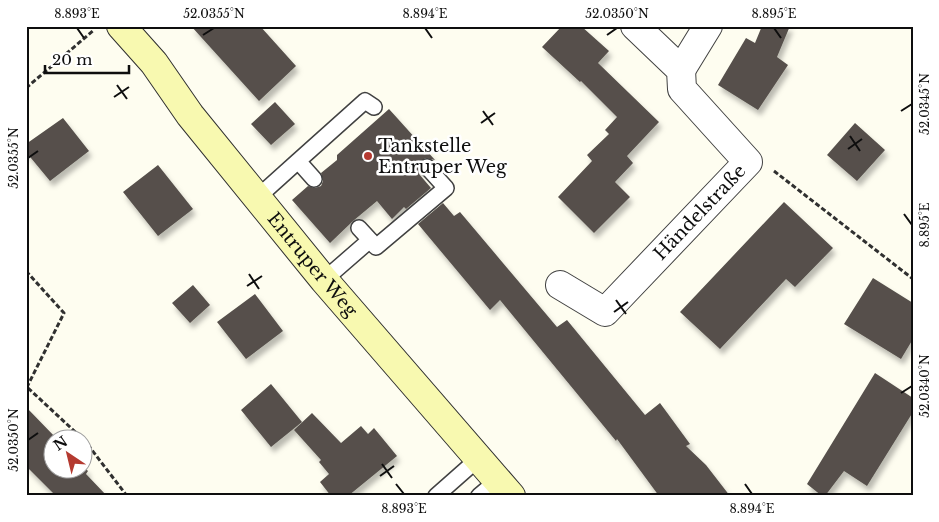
<svg xmlns="http://www.w3.org/2000/svg" width="939" height="522" font-family="'Libre Baskerville',serif">
<style>
.building{fill:#56504b;filter:url(#shadow)}
.lines{fill:none;stroke-linecap:round;stroke-linejoin:round}
.service-casing{stroke:#414141;stroke-width:18}
.minor-casing{stroke:#414141;stroke-width:30}
.secondary-casing{stroke:#303030;stroke-width:30}
.path{stroke:#303030;stroke-width:3;stroke-dasharray:5 2.5;stroke-linecap:butt}
.service{stroke:#fff;stroke-width:15}
.minor{stroke:#fff;stroke-width:28}
.secondary{stroke:#f8f9b0;stroke-width:28}
.ticks{fill:none;stroke:#0e0e0e;stroke-width:2}
.poi-dot{fill:#b43a30;stroke:#fff;stroke-width:2}
.labels{text-anchor:middle;stroke-width:5;stroke-linejoin:round;paint-order:stroke}
.poi-label{font-size:18px;fill:#0e0e0e;stroke:#fff;text-anchor:start}
.street-label{font-size:18px;fill:#0e0e0e;stroke:#fff}
.neatline{fill:none;stroke:#0e0e0e;stroke-width:2}
.ticks-label{font-size:12px;text-anchor:middle;fill:#0e0e0e}
</style>
<defs>
<filter id="shadow"><feDropShadow dx="3" dy="5.5" stdDeviation="2.5" flood-color="#0004"/></filter>
</defs>
<rect width="100%" height="100%" fill="#fefdf0"/>
<path class="building" d="M191,26H260L296,66L259,101Z
M562,26H581L609,51L598,63L659,122L627,156L633,163L615,182L630,197L594,233L558,197L592,161L587,155L609,134L605,130L617,117L581,81L580,82L542,47Z
M762,26H790L777,57L788,65L758,110L718,85L746,38L755,43Z
M275,102L295,124L271,145L251,124Z
M389,109L435,160L425,158L418,165L419,174L431,188L406,209L404,207L392,219L377,201L353,221L330,243L292,200L308,186L315,188L321,186L323,181L321,173L337,160V155Z
M63,118L89,151L50,181L26,152V144Z
M855,123L885,150L857,181L827,155Z
M158,165L193,209L158,236L123,192Z
M784,202L833,248L795,287L786,279L720,349L680,312Z
M443,203L454,216L460,212L557,327L567,320L645,415L660,403L690,444L686,446L706,465L730,496H659L617,439L616,441L500,300L490,310L418,224Z
M873,278L913,303V339L901,359L844,324Z
M193,285L210,305L190,323L172,303Z
M255,294L283,331L246,359L217,322Z
M875,373L913,398V412L867,486L844,471L825,496H822L807,484Z
M271,384L302,422L271,447L241,410Z
M26,407L58,440H52V470H82V465L88,471L86,474L107,496H56L26,466Z
M312,413L341,443L361,426L368,434L374,428L397,456L348,496H331L320,482L329,474L319,462L321,460L294,430Z"/>
<g class="lines">
<g class="service-casing">
<path id="service" d="M298,161L365,101L374,107
M257,198L298,161L314,179
M370,240L376,247L446,188L427,167
M324,280L370,240L359,228
M436,496L479,458
M479,496L498,480"/>
</g>
<g class="minor-casing">
<g id="minor">
<path d="M681,70L708,26"/>
<path id="s1" d="M560,285L605,312L748,162L682,89L681,70L635,26"/>
</g>
</g>
<g class="secondary-casing">
<g id="secondary">
<path id="s2" d="M121,26L154,63L190,115L324,280L511,496"/>
</g>
</g>
<path class="path" d="M26,88L94,30
M774,171L913,279
M26,271L64,313L26,389
M28,388L85,441L127,496"/>
<use href="#service" class="service"/>
<use href="#minor" class="minor"/>
<use href="#secondary" class="secondary"/>
</g>
<path class="ticks" d="M77,28L84,38M425,28L432,38M774,28L781,38M203,35L214,28M607,35L617,28M117,85L127,99M114,97L129,87M483,111L493,125M901,111L912,104M481,123L495,113M850,136L860,151M848,149L862,139M28,158L38,151M904,214L912,225M249,274L259,289M247,286L262,276M616,300L626,314M614,312L628,302M901,393L912,386M28,440L38,433M382,464L392,478M380,476L394,466M396,484L404,494M745,484L752,494"/>
<circle class="poi-dot" cx="368" cy="156" r="5"/>
<g class="labels">
<g class="poi-label">
<text x="378" y="152">Tankstelle<tspan x="378" dy="21">Entruper Weg</tspan></text>
</g>
<g class="street-label">
<text dy="6" stroke="none"><textPath href="#s1" startOffset="190">Händelstraße</textPath></text>
<text dy="6" stroke="none"><textPath href="#s2" startOffset="306">Entruper Weg</textPath></text>
</g>
</g>
<rect width="939" height="522" fill="none" stroke="#ffffff" stroke-width="55"/>
<g transform="translate(68 454) rotate(325)"><circle r="24" fill="#ffffff" stroke="#9f9f9f"/>
<path d="M0-4L9 19L0 12L-9 19Z" fill="#b43a30"/>
<text y="-8" font-size="14" font-weight="bold" text-anchor="middle" fill="#0e0e0e">N</text>
</g>
<path d="M45 65v8h84v-8" fill="none" stroke="#0e0e0e" stroke-width="2.5"/>
<text x="52" y="65" font-size="15" fill="#0e0e0e" stroke="#ffffff" stroke-width="4" paint-order="stroke">20 m</text>
<rect x="28" y="28" width="884" height="466" class="neatline"/>
<g class="ticks-label">
<text x="77" y="18">8.893°E</text>
<text x="214" y="18">52.0355°N</text>
<text x="425" y="18">8.894°E</text>
<text x="617" y="18">52.0350°N</text>
<text x="774" y="18">8.895°E</text>
<text transform="translate(925 104) rotate(-90)" y="4">52.0345°N</text>
<text transform="translate(14 158) rotate(-90)" y="4">52.0355°N</text>
<text transform="translate(925 225) rotate(-90)" y="4">8.895°E</text>
<text transform="translate(925 386) rotate(-90)" y="4">52.0340°N</text>
<text transform="translate(14 440) rotate(-90)" y="4">52.0350°N</text>
<text x="404" y="513">8.893°E</text>
<text x="752" y="513">8.894°E</text>
</g>
</svg>
